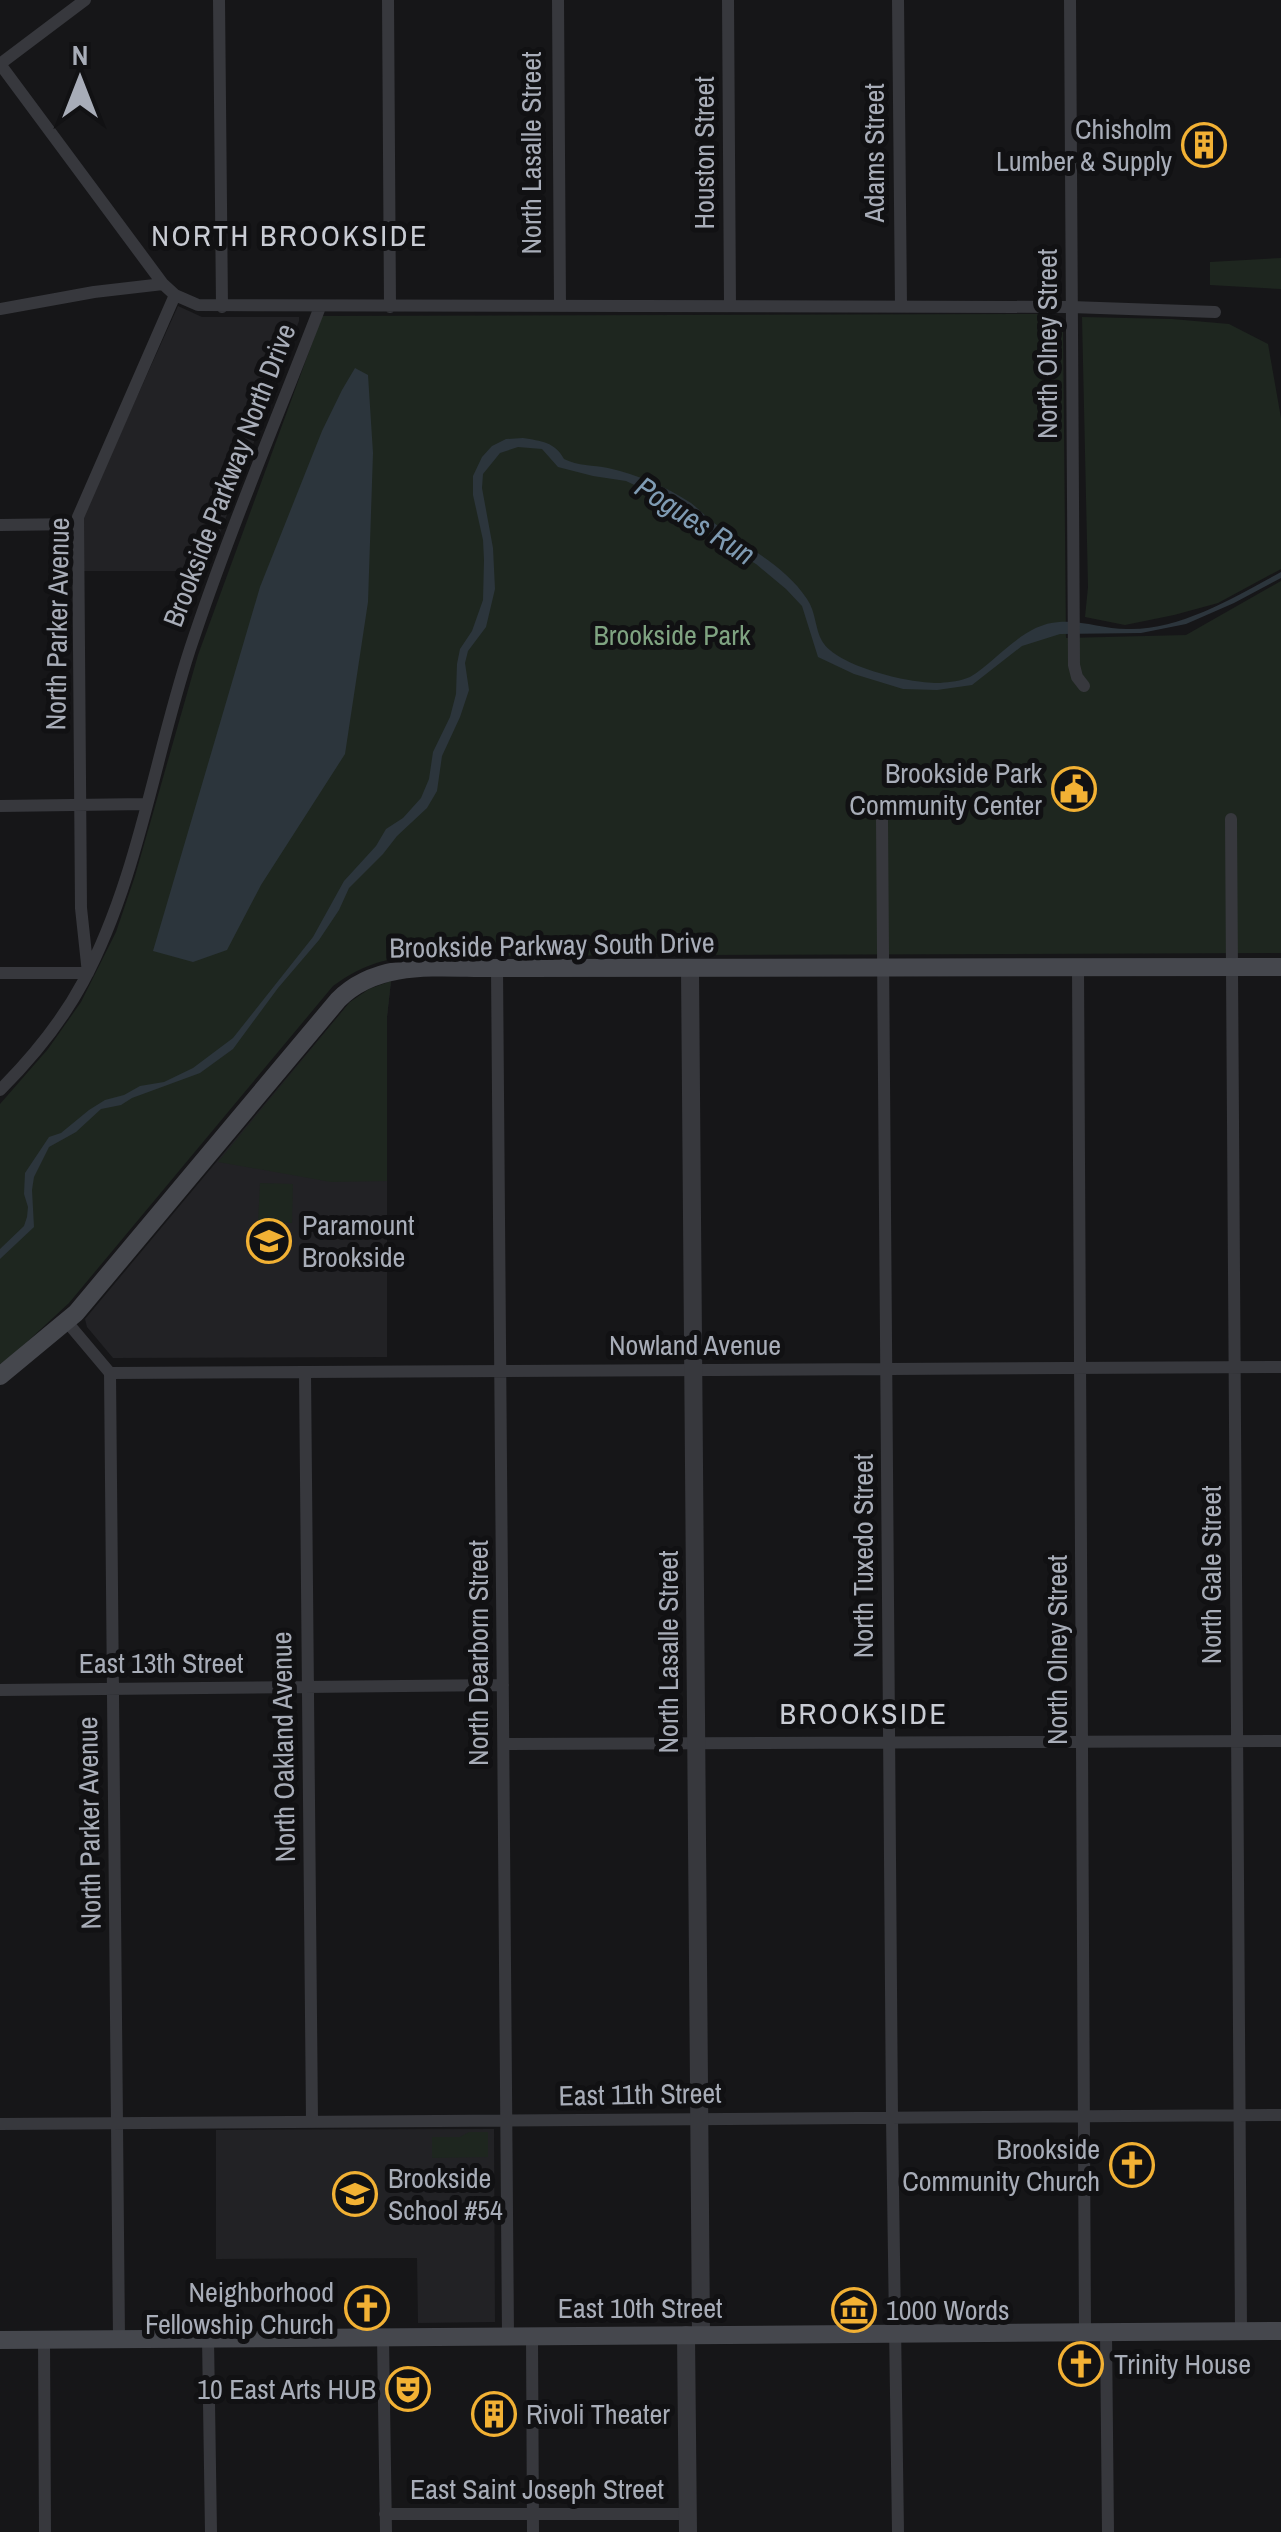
<svg xmlns="http://www.w3.org/2000/svg" width="1281" height="2532" font-family="'Archivo Narrow',sans-serif">
<style>
.built{fill:#222225}
.green{fill:#1e261f}
.water{fill:#2c353c}
.lines{fill:none;stroke-linecap:round;stroke-linejoin:round}
.minor{stroke:#37383d;stroke-width:12}
.tertiary{stroke:#37383d;stroke-width:18}
.secondary{stroke:#45474d;stroke-width:18}
.labels{text-anchor:middle;stroke-width:10;stroke-linejoin:round;paint-order:stroke}
.poi-label{font-size:28px;fill:#a8adb8;stroke:#111113;text-anchor:end}
.street-label{font-size:28px;fill:#a8adb8;stroke:#111113}
.park-label{font-size:28px;fill:#7fa381;stroke:#111113}
.neighbourhood-label{font-size:30px;letter-spacing:2.5px;fill:#c9ccd4;stroke:#111113}
.water-label{font-size:30px;font-style:italic;fill:#7f9bb3;stroke:#111113}
</style>
<rect width="100%" height="100%" fill="#161618"/>
<path class="built" d="M178,306L202,317H299V321L206,571H84V514Z
M391,981L387,1017V1357L113,1358L87,1327L85,1319L350,1002Z
M494,2129L495,2322L418,2323L417,2258L216,2259V2130Z"/>
<path class="green" d="M1281,258V289L1210,285V262Z
M1047,314L1060,318L1063,325L1066,638L1186,635L1281,581V953L415,956C381,959 361,966 333,986L69,1303L13,1355L0,1364V1104L48,1049L81,1002L116,932L135,876L198,655L322,316Z
M1082,317L1172,319L1229,324L1268,344L1281,418V569L1218,603L1174,615L1125,625L1085,617L1088,587Z
M391,981L387,1017V1181L331,1182L218,1162L350,1002L369,989Z
M260,1183L293,1184L292,1223L258,1222Z
M469,2132H488V2157L432,2158V2137H460Z"/>
<path class="water" d="M355,368L368,375L373,453L368,602L345,754L261,885L227,950L193,962L153,951L260,587L322,431L342,390Z
M523,438C541,441 555,442 564,459C578,466 593,465 608,468C638,475 665,486 691,503C699,509 706,517 714,523C745,547 785,565 807,599C816,612 815,629 822,641C837,667 912,684 940,683C950,682 961,681 970,677C998,660 1023,624 1059,622C1082,620 1104,629 1127,629C1179,631 1237,596 1281,572V578L1234,603L1186,624L1141,633L1060,634L1022,646L972,685L937,690L903,689L854,674L818,657L802,606L786,589L756,564L727,547L696,521L656,495L626,481L593,476L558,467L542,449L518,447L500,453L483,474L482,488L493,548L495,589L486,627L468,651L465,663L469,690L460,717L442,756L437,791L427,808L397,836L383,854L349,888L339,910L319,940L278,988L233,1049L200,1073L132,1098L121,1105L101,1109L76,1132L49,1147L34,1177L32,1190L34,1227L0,1259V1249L24,1226L27,1217L28,1207L24,1194L25,1173L49,1137L61,1133L89,1110L105,1100L124,1095L140,1086L164,1082L193,1068L233,1038L313,937L344,881L376,846L386,829L403,818L421,798L429,779L433,752L450,717L456,694L457,664L460,649L472,631L483,600L484,560L483,540L473,495V476L482,457L492,446L506,439Z"/>
<g class="lines">
<path class="minor" d="M85,0L0,64L163,284L175,295L198,305L1071,307L1215,312
M219,0L222,307
M388,0L390,307
M558,0L560,306
M728,0L730,306
M898,0L901,306
M1070,0L1074,665L1077,677L1084,686
M0,309L94,292L163,284
M0,525L78,524
M0,806L146,804
M1231,819L1241,2331
M882,820L892,2118L898,2532
M1078,967L1085,2333
M497,968L508,2336
M0,973H88L81,908L78,517L175,295
M0,1090C32,1058 61,1023 83,982C138,879 154,759 190,649C228,534 276,421 320,307
M67,1322L110,1373L119,2339
M305,1372L312,2122
M110,1373L1281,1367
M0,1690L503,1685
M504,1744L1281,1741
M0,2124L1281,2115
M1106,2332L1108,2532
M532,2336L533,2532
M383,2337L386,2532
M208,2338L211,2532
M44,2339L45,2532
M385,2514H688"/>
<path class="tertiary" d="M690,969L701,2335
M686,2335L688,2532"/>
<path class="secondary" d="M0,1376L76,1313L338,1000C379,958 444,969 497,968L1281,967
M0,2340L1281,2331"/>
</g>
<defs>
<g id="building-ring" transform="scale(2.25)"><circle r="9.5" fill="#111113" stroke="#f2b134" stroke-width="1.5"/><path d="M-4-6H4V6H1V3H-1V6H-4ZM-2.5-4.3h1.7v1.8h-1.7ZM.8-4.3h1.7v1.8H.8ZM-2.5-1h1.7V.8h-1.7ZM.8-1h1.7V.8H.8Z" fill="#f2b134"/></g>
<g id="civic-ring" transform="scale(2.25)"><circle r="9.5" fill="#111113" stroke="#f2b134" stroke-width="1.5"/><path d="M-.6-6.5H3V-4.5H.6V-3L4-1V1h2V6H-6V1h2V-1L-.6-3ZM-1.2 2.5V6h2.4V2.5Z" fill="#f2b134"/></g>
<g id="school-ring" transform="scale(2.25)"><circle r="9.5" fill="#111113" stroke="#f2b134" stroke-width="1.5"/><path d="M0-5L7-2L0 1L-7-2ZM-4 1L0 2.5L4 1V4Q0 6-4 4Z" fill="#f2b134"/></g>
<g id="church-ring" transform="scale(2.25)"><circle r="9.5" fill="#111113" stroke="#f2b134" stroke-width="1.5"/><path d="M-1.2-6h2.4v3.5h3.3v2.4h-3.3V6h-2.4V-.1h-3.3v-2.4h3.3Z" fill="#f2b134"/></g>
<g id="museum-ring" transform="scale(2.25)"><circle r="9.5" fill="#111113" stroke="#f2b134" stroke-width="1.5"/><path d="M0-6L6-3V-2H-6V-3ZM-5-1h2V3h-2ZM-1-1h2V3h-2ZM3-1h2V3H3ZM-6 4H6V6H-6Z" fill="#f2b134"/></g>
<g id="theatre-ring" transform="scale(2.25)"><circle r="9.5" fill="#111113" stroke="#f2b134" stroke-width="1.5"/><path d="M-5-5.5Q0-4 5-5.5V0Q5 5 0 6Q-5 5-5 0ZM-3.3-2.5H-1v1.5H-3.3ZM1-2.5H3.3v1.5H1ZM-2.8 1Q0 5.5 2.8 1Z" fill="#f2b134"/></g>
</defs>
<g fill-rule="evenodd">
<use href="#building-ring" x="1204" y="145"/>
<use href="#civic-ring" x="1074" y="789"/>
<use href="#school-ring" x="269" y="1241"/>
<use href="#church-ring" x="1132" y="2165"/>
<use href="#school-ring" x="355" y="2194"/>
<use href="#church-ring" x="367" y="2308"/>
<use href="#museum-ring" x="854" y="2310"/>
<use href="#church-ring" x="1081" y="2364"/>
<use href="#theatre-ring" x="408" y="2389"/>
<use href="#building-ring" x="494" y="2414"/>
</g>
<g class="labels">
<g class="poi-label">
<text x="1172" y="139">Chisholm<tspan x="1172" dy="32">Lumber &amp; Supply</tspan></text>
<text x="1042" y="783">Brookside Park<tspan x="1042" dy="32">Community Center</tspan></text>
<text x="302" y="1235" text-anchor="start">Paramount<tspan x="302" dy="32">Brookside</tspan></text>
<text x="1100" y="2159">Brookside<tspan x="1100" dy="32">Community Church</tspan></text>
<text x="388" y="2188" text-anchor="start">Brookside<tspan x="388" dy="32">School #54</tspan></text>
<text x="334" y="2302">Neighborhood<tspan x="334" dy="32">Fellowship Church</tspan></text>
<text x="886" y="2320" text-anchor="start">1000 Words</text>
<text x="1114" y="2374" text-anchor="start">Trinity House</text>
<text x="376" y="2399">10 East Arts HUB</text>
<text x="526" y="2424" text-anchor="start">Rivoli Theater</text>
</g>
<g class="street-label">
<text transform="translate(531 153) rotate(-90)" y="10">North Lasalle Street</text>
<text transform="translate(704 153) rotate(-90)" y="10">Houston Street</text>
<text transform="translate(874 153) rotate(-90)" y="10">Adams Street</text>
<text transform="translate(1047 344) rotate(-90)" y="10">North Olney Street</text>
<text transform="translate(229 475) rotate(-69)" y="10">Brookside Parkway North Drive</text>
<text transform="translate(57 624) rotate(-89)" y="10">North Parker Avenue</text>
<text transform="translate(552 945) rotate(-1)" y="10">Brookside Parkway South Drive</text>
<text x="695" y="1355">Nowland Avenue</text>
<text transform="translate(863 1556) rotate(-90)" y="10">North Tuxedo Street</text>
<text transform="translate(1211 1575) rotate(-90)" y="10">North Gale Street</text>
<text transform="translate(1057 1650) rotate(-90)" y="10">North Olney Street</text>
<text transform="translate(668 1652) rotate(-90)" y="10">North Lasalle Street</text>
<text transform="translate(478 1653) rotate(-90)" y="10">North Dearborn Street</text>
<text x="161" y="1673">East 13th Street</text>
<text transform="translate(283 1747) rotate(-91)" y="10">North Oakland Avenue</text>
<text transform="translate(89 1823) rotate(-91)" y="10">North Parker Avenue</text>
<text transform="translate(640 2094) rotate(-1)" y="10">East 11th Street</text>
<text x="640" y="2318">East 10th Street</text>
<text x="537" y="2499">East Saint Joseph Street</text>
</g>
<g class="park-label">
<text x="672" y="645">Brookside Park</text>
</g>
<g class="neighbourhood-label">
<text x="290" y="246">NORTH BROOKSIDE</text>
<text x="864" y="1724">BROOKSIDE</text>
</g>
<g class="water-label">
<text transform="translate(695 521) rotate(33)" y="10">Pogues Run</text>
</g>
</g>
<g transform="translate(80 80)" stroke="#111113" stroke-width="8" paint-order="stroke">
<path d="M0-8L18 38L0 25L-18 38Z" fill="#a8adb8"/>
<text y="-15" font-size="28" font-weight="bold" text-anchor="middle" fill="#a8adb8">N</text>
</g>
</svg>
